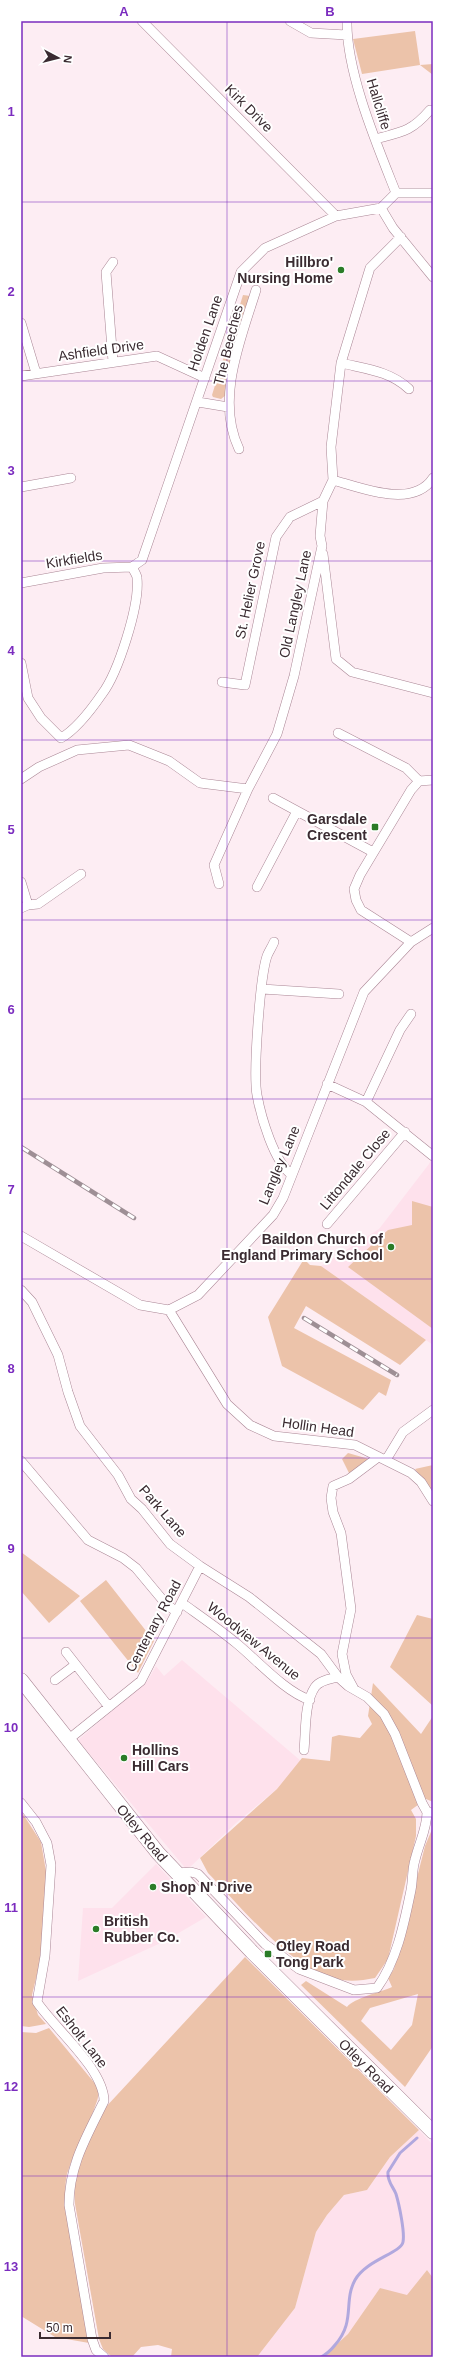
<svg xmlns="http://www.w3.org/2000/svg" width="454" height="2378" font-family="Arial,sans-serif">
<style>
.built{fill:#fee1ec}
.green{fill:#ecc3aa;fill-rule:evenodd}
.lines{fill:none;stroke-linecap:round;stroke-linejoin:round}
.stream{stroke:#b1a8de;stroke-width:3}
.minor-casing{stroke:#aa8695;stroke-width:10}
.primary-casing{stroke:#aa8695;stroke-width:15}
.minor{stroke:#fff;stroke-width:9}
.primary{stroke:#fff;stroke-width:14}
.rail-casing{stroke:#9e8f95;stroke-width:4.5}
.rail{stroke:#fff;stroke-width:3;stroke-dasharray:9;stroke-linecap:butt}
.grid{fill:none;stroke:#7b2cbf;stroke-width:1;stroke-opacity:0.55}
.poi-dot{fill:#2b7c27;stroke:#fff;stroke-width:1.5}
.labels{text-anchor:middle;stroke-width:4;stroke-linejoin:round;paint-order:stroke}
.street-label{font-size:14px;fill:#3a2b31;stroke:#fff}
.poi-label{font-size:14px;font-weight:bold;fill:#3a2b31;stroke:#fff;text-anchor:start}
.neatline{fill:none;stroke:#7b2cbf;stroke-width:1.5}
.grid-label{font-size:13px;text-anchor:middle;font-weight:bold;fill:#7b2cbf}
</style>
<rect width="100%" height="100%" fill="#fdedf3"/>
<path class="built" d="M433,1156V1345L321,1266L379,1229L429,1164Z
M182,1660L301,1761L277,1789L236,1823L187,1870L78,1740L148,1680L156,1666L164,1676Z
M156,1864L206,1917L165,1941L78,1981L83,1908H112Z
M419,2130L433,2145V2278L427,2270L407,2296L380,2288L348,2334L327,2355L257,2357L295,2308L316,2232L327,2215L344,2195L367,2190L390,2157Z"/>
<path class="green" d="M415,31L420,65L433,64V75L420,65L362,74L353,39Z
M243,295L251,296L226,395L221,399L213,397L212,395Z
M412,1201L433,1207V1329L348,1267L388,1230L412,1225Z
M304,1259L310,1265L321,1266L426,1340L400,1365L306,1306L294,1328L391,1380L386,1396L379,1392L363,1410L282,1366L268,1317Z
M348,1453L369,1459L350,1475L342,1459Z
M433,1465V1493L415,1469Z
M21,1552L80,1596L49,1623L21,1591Z
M106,1580L154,1641L138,1673L80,1601Z
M417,1615L433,1619V1706L390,1667Z
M373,1683L421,1734L433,1716V1802L426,1799L411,1810L416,1819V1836L388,1959L375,1978C360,1981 347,1982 333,1978C292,1969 237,1903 208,1873L200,1858L277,1789L302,1758L330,1761L332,1737L339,1735L360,1738L372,1724L368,1716Z
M21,1811L41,1842L47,1877L40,1962L32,1995L38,2015L46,2024L29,2027L21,2026Z
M433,1827V2046L405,2087L301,1985L306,1981L347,2007C354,1998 381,1992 392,1987L388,1978L394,1969L425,1846ZM418,1994L412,2025L391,2050L361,2021L370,2008Z
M245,1957L419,2130L390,2157L367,2190L344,2195L327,2215L316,2232L295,2308L257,2357H171L172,2349L158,2345L141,2347L132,2357H112L103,2349L99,2339L75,2204L74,2186L77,2172L88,2140L104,2109Z
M49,2028L97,2086C98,2091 99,2096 97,2101C89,2126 75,2148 67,2174C65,2183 65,2192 65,2202L89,2343L55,2337L21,2316V2032L36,2033Z
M427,2270L433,2278V2357H323L348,2334L380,2288L407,2295Z"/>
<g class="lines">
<path class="stream" d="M321,2357C327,2354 331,2350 335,2345C356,2321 343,2302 355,2280C366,2260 401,2253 403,2242C405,2232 399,2204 396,2194C393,2186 387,2182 388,2172L400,2153L417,2138"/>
<g class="minor-casing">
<path id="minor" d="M142,21L336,216
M290,21L311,33L347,35
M347,21C346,72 377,145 396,193
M375,139C402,132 411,132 430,110
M396,193H433
M381,208L393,228L433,277
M113,262L106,272L113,362
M21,323L36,373
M341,363C366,369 390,371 409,389
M21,376L157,356L205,378
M198,402L228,407
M239,449C215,399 241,339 256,290
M333,480C362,488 413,509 433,478
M21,487L71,478
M323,554L336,659L352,672L433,693
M132,567L142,560L241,272L265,248L336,216L381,208L396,193
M21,583L103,568L132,567
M21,663L28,698L41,718L61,738C77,729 91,710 102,694C118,673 140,605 137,578C137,575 134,571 132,567
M222,682L245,685L276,537L290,517L323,501
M338,733L406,768L419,781
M21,779L39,767L77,750L129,745L169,761L200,783L248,789
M273,798L297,811
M21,882L28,905
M219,884L214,865L248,789L277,734L294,676L322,546L320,536L323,501L333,480L331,447L341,363L370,268L401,237
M257,887L297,811L373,852
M21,908L28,905L38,904L81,874
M274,942C272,947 269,951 267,956C260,977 253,1073 257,1095C261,1117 274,1162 292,1175
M411,942L361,910L356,900L354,889L360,875L411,790L419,781L433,780
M262,989L339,994
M327,1084L366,1102L433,1156
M366,1102L400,1030L411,1014
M327,1224L405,1132
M21,1236L140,1305L169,1310L198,1295L273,1215L283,1198L364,992L411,942L433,928
M21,1290L32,1302L58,1355L68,1392L80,1426L118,1475L131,1499L142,1509L170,1544L200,1566L249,1597L321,1654L338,1677
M169,1310L227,1404L250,1425L274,1436L355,1445L411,1473L421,1482L433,1501
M386,1460L403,1432L433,1410
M21,1461L88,1540L123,1558L136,1568L166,1604L177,1612
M182,1603C200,1616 219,1629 236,1643C257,1660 285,1692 310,1700
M66,1652L109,1707
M55,1680L75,1665
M354,1689L346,1674L342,1654L351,1609L341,1533L333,1512L331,1498L333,1486L349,1479L377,1458
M69,1739L141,1681L200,1566
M304,1750C306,1731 304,1703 315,1687C320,1680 331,1679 338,1677L348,1686L367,1697L384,1714L395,1734L422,1803L427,1812L432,1813
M21,1803L36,1822L47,1843L51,1865L45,1956L37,2002C55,2029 104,2069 104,2101C87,2136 69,2165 69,2205L92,2339L96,2350L104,2357
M177,1873L191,1872L198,1874L265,1944L299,1969L354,1990L377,1988C397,1960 404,1924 411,1890C413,1880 412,1869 415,1860C419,1843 427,1829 427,1812"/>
</g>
<g class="primary-casing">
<path id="primary" d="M21,1680L158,1853L252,1952L433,2132"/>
</g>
<use href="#minor" class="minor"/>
<use href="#primary" class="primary"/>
<g class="rail-casing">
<path id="rail" d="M21,1147L134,1218
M304,1318L397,1375"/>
</g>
<use href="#rail" class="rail"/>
</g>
<path class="grid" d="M227,21V2357M21,202H433M21,381H433M21,561H433M21,740H433M21,920H433M21,1099H433M21,1279H433M21,1458H433M21,1638H433M21,1817H433M21,1997H433M21,2176H433"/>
<g class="poi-dot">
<circle cx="341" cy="270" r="4"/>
<rect x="371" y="823" width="8" height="8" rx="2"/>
<circle cx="391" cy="1247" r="4"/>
<circle cx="124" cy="1758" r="4"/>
<circle cx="153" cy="1887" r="4"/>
<circle cx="96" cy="1929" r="4"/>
<rect x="264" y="1950" width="8" height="8" rx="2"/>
</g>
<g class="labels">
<g class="street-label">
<text transform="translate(379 104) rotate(73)" y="5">Hallcliffe</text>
<text transform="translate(249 108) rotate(45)" y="5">Kirk Drive</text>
<text transform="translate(205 333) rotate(-71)" y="5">Holden Lane</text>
<text transform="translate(228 345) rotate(-76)" y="5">The Beeches</text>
<text transform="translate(101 350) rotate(-8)" y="5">Ashfield Drive</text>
<text transform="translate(74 559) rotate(-9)" y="5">Kirkfields</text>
<text transform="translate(250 590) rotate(-78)" y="5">St. Helier Grove</text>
<text transform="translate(295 604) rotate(-78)" y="5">Old Langley Lane</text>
<text transform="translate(279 1165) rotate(-67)" y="5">Langley Lane</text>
<text transform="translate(355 1169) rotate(-50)" y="5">Littondale Close</text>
<text transform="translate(318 1427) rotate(8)" y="5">Hollin Head</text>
<text transform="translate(163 1511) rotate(49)" y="5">Park Lane</text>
<text transform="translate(153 1626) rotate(-62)" y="5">Centenary Road</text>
<text transform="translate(254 1641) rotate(39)" y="5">Woodview Avenue</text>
<text transform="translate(142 1833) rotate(50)" y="5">Otley Road</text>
<text transform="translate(82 2037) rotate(52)" y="5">Esholt Lane</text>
<text transform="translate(366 2066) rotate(45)" y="5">Otley Road</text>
</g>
<g class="poi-label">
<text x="333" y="267" text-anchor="end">Hillbro'<tspan x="333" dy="16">Nursing Home</tspan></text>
<text x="367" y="824" text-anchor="end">Garsdale<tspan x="367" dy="16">Crescent</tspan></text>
<text x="383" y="1244" text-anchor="end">Baildon Church of<tspan x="383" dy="16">England Primary School</tspan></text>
<text x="132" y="1755">Hollins<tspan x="132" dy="16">Hill Cars</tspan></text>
<text x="161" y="1892">Shop N' Drive</text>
<text x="104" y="1926">British<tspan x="104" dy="16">Rubber Co.</tspan></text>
<text x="276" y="1951">Otley Road<tspan x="276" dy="16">Tong Park</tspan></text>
</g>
</g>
<rect width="454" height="2378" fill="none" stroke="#ffffff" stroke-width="44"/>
<g transform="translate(58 58) rotate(97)" stroke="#ffffff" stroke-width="3" paint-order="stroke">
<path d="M0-3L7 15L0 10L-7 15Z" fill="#3a2b31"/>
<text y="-6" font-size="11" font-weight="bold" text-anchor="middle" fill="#3a2b31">N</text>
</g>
<path d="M40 2332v6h70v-6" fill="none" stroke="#3a2b31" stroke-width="2"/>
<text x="46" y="2332" font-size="12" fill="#3a2b31" stroke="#ffffff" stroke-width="3" paint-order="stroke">50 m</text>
<rect x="22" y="22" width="410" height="2334" class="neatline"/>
<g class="grid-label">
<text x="124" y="16">A</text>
<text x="330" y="16">B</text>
<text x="11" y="116">1</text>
<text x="11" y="296">2</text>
<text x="11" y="475">3</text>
<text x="11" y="655">4</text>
<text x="11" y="834">5</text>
<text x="11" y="1014">6</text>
<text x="11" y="1194">7</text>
<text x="11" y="1373">8</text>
<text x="11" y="1553">9</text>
<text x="11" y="1732">10</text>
<text x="11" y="1912">11</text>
<text x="11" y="2091">12</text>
<text x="11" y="2271">13</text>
</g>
</svg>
